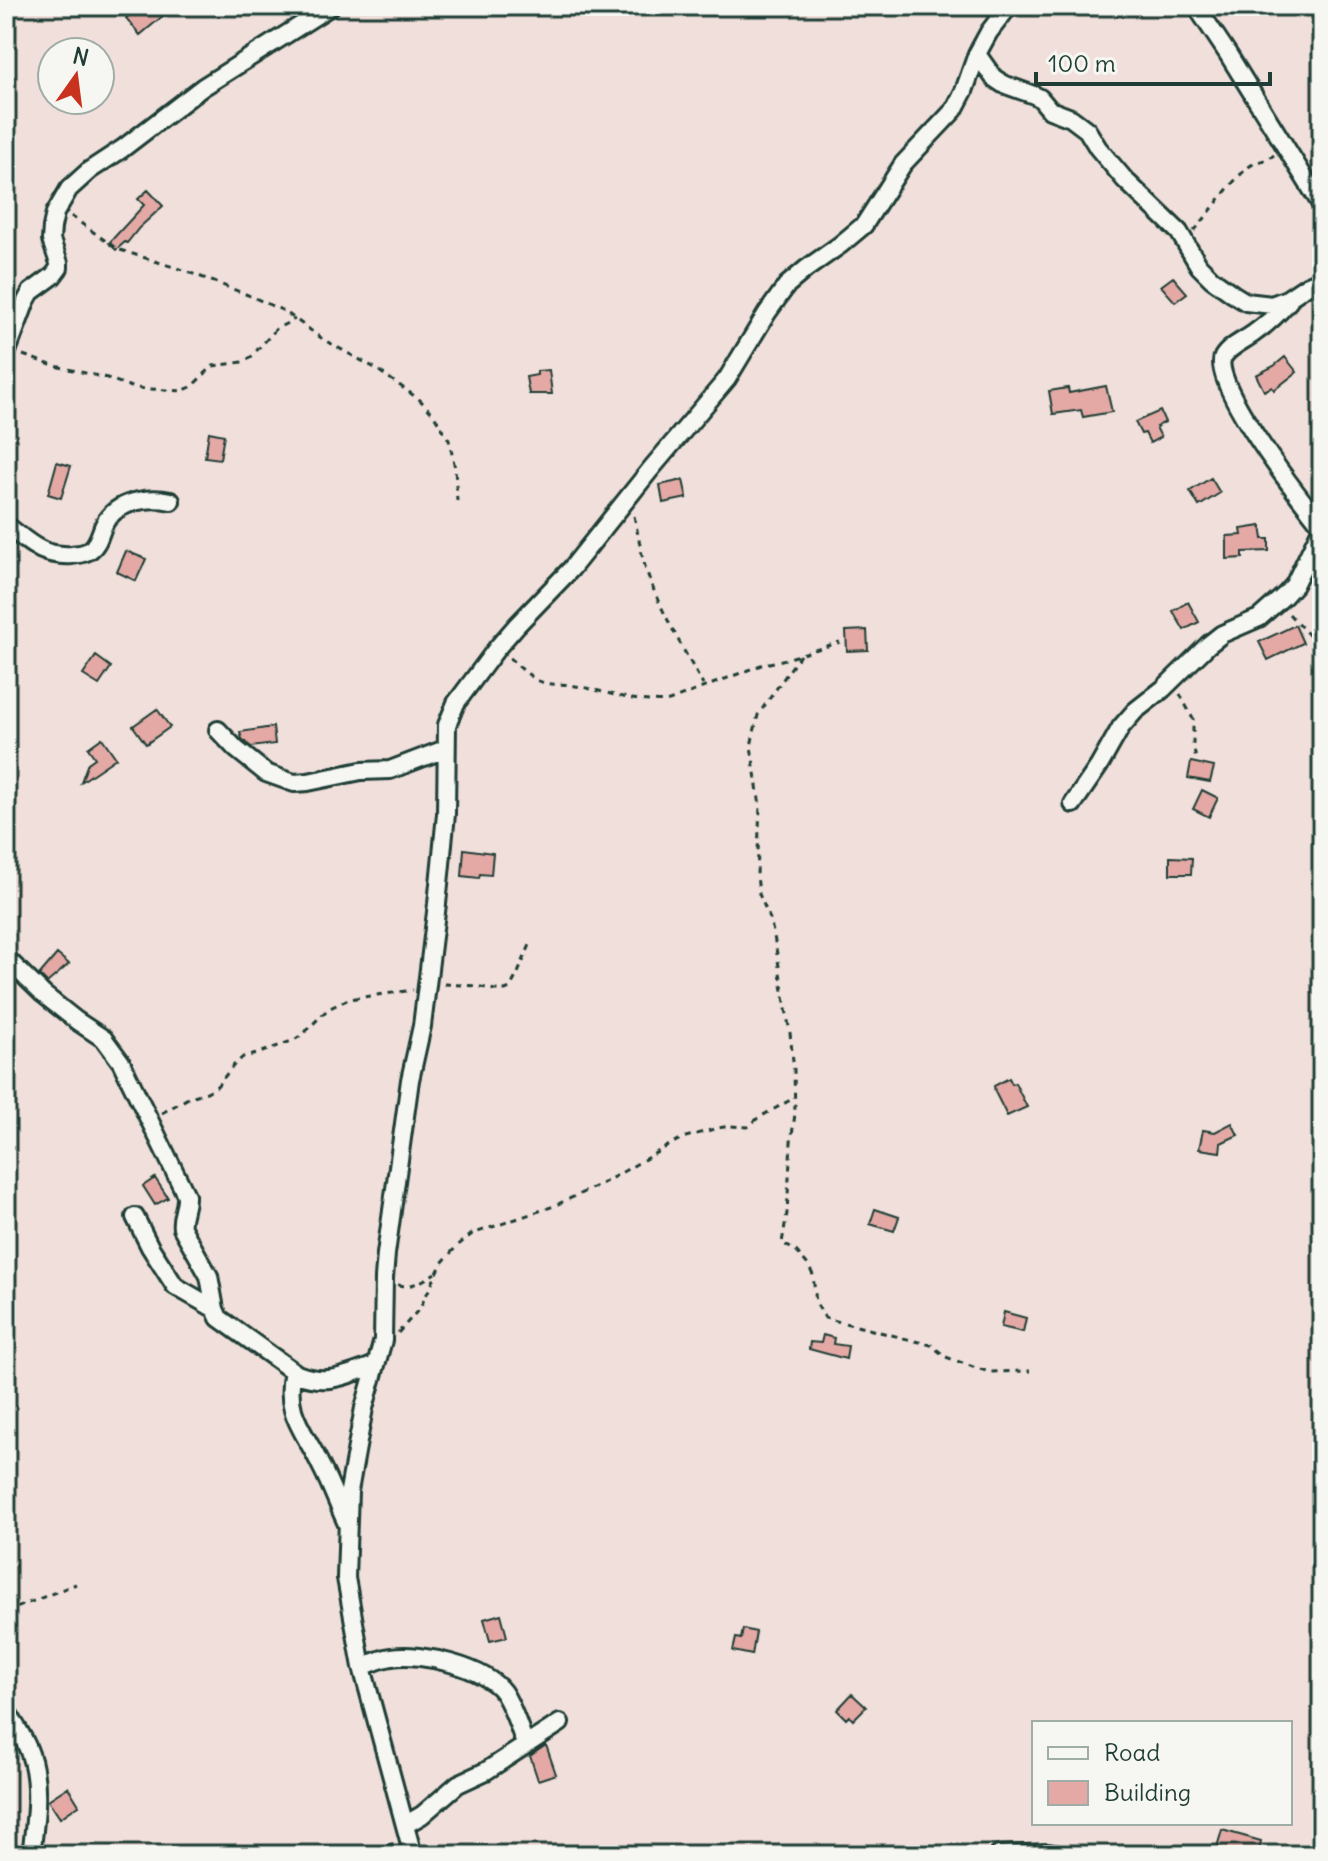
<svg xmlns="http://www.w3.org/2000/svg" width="1328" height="1861" font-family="Delius,sans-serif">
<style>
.building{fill:#e4a9a5;stroke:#1f3d34;stroke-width:2}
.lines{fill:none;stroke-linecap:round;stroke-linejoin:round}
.street-casing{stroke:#1f3d34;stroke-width:22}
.path{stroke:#1f3d34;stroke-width:3;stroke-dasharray:6 6;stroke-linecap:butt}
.street{stroke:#f6f6f2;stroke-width:16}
</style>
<rect width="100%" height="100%" fill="#f1dfdb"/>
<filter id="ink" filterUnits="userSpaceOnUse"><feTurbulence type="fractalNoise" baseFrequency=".0125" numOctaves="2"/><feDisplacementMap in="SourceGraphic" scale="16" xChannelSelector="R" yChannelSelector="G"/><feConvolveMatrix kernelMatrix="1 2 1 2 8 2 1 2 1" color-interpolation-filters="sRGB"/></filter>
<g filter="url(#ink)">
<path class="building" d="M141,6H154L163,16L140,35L126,18Z
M148,190L163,206L139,228L127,243L125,242L116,250L109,243L144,205L138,199Z
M1173,277L1187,293L1175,302L1161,286Z
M1285,357L1297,372L1274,390L1272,387L1264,391L1256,375L1274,366Z
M549,370L552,394H529L526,377L537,375V371Z
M1106,386L1112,412L1083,417L1081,410L1053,414L1049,391L1068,388L1069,393Z
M1160,411L1165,422L1156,427L1161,437L1150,443L1145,433L1141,434L1135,422Z
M209,432L224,435L220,459L205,457Z
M57,462L71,466L61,498L48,494Z
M1211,478L1220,493L1199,506L1190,491Z
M683,480L687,498L663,503L660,485Z
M1261,526L1263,539H1269V551L1243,552V558L1227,559V536L1242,535L1241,529Z
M126,551L146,559L136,581L117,572Z
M1188,602L1199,622L1184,630L1173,611Z
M1295,625L1303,643L1268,660L1259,642Z
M867,630L868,650L847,651L846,631Z
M96,656L111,667L99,685L83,675Z
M157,709L170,727L146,744L133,726Z
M273,727L275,744L251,747L242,739L240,732Z
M102,738L116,758L81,782L88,763L95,758L88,748Z
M1191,762L1214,767L1210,782L1188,778Z
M1202,790L1218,798L1209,817L1193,809Z
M464,849L493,853L491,875L480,874L479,878L462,876Z
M1170,857L1192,858L1191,874H1170Z
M57,954L69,964L47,983L39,975Z
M1009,1078L1012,1084L1015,1083L1027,1107L1007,1116L995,1092L994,1086Z
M1232,1123L1238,1135L1221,1143L1220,1152L1199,1149L1203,1130L1215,1132Z
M155,1178L168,1198L155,1205L143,1186Z
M875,1209L899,1217L894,1231L870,1224Z
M1004,1312L1026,1318L1023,1332L1001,1327Z
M823,1335L834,1338L833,1344L848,1346L846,1359L809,1349L810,1342L821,1343Z
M501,1614L507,1637L490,1641L484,1619Z
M743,1629L756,1632L752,1655L733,1651L736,1638L741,1639Z
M852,1694L866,1707L853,1720L849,1716L846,1719L837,1710Z
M546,1745L556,1774L538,1780L530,1756Z
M68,1787L79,1805L60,1818L48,1800Z
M1222,1830L1261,1841L1258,1855H1245L1217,1847Z"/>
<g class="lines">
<g class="street-casing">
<path id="street" d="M1196,6L1228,54L1322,206
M977,54L994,78L1003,84L1034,95L1040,98L1050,110L1071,118L1087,130L1098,148L1125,180L1179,232L1199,266L1212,279L1233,294L1246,302L1272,305L1287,299L1308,285L1322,279
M1289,301C1279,313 1266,325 1253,334C1243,341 1229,347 1223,357C1209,383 1303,502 1322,526
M6,354L26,301L31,292L53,276L59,268V263L51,240L52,227L55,213L69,189L90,170L122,149L203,87L331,6
M6,525C29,542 41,557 72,555C78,554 85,554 90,550C101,542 100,527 108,518C122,500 151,497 171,501
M218,730L236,749L266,773L294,783L308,782L361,771L390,770L445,749
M1073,804L1099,766L1121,727L1135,711L1163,689L1208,645L1222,634L1259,618L1285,595L1294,585L1322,527
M6,958L43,994L77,1021L104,1039L121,1062L186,1195C187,1209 180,1215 182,1228L209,1276L215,1309L219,1318L297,1374C328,1386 346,1375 376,1365
M135,1217L150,1247L175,1286L215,1309
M293,1371C283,1414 305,1431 321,1466C331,1485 338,1505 347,1524
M362,1667C371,1663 382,1658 392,1657C420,1652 485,1667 503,1692C513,1707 519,1727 525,1744
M6,1710C15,1725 25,1738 30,1754C41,1785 35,1823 31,1855
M405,1825L422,1815L458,1784L486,1771L560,1723
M413,1855L362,1667L346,1578L349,1491L364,1408L383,1340L384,1278L386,1254L410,1080L422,1026L437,904L446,814L447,725L456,703L497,648L517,625L571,569L650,470L727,379L767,313L787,285L806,269L840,245L864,225L903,164L954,110L964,91L977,54L989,32L1009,6
M999,1855L1048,1853L1061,1855"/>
</g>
<path class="path" d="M71,216L117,249L183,270L248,295L284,311L324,340L375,368L420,400L434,415L449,440L455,468L457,501
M1194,231C1212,211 1229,183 1250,166C1257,161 1266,161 1274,155
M23,355L51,365L107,378L134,388L182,391L191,387L213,366L243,362L251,357L276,329L295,319
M634,516C639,537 641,557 649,578C663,615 684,650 703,685
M1289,614L1322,649
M800,655L758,715L751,746L760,806L757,875L759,894L770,919L774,936L790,1033L794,1070L795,1114L791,1142L787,1213L782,1243L796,1251L808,1265L813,1275L816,1303L825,1318L931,1345L946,1357L973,1367L990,1372L1030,1371
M509,658C519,666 527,675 539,681C550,686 559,683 570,685C605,690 632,704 669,701L761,665L786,659L840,642
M1180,694L1193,719V743L1196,760
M444,984L477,986L495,990H505L510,988L518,973L532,940
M162,1113L190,1097L207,1092L217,1086L234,1065L243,1057L257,1054L294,1040L303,1034L328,1009L349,999L413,990
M398,1285C412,1288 423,1281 435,1273
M398,1333L420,1308L442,1263L456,1247L472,1234L554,1206L605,1182L682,1138L718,1128L730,1126L748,1127L758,1118L794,1098
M6,1612L76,1584
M353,1855L395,1843"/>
<use href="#street" class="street"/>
</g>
</g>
<rect width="1328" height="1861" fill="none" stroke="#f6f6f2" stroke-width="32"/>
<rect x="16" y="16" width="1296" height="1829" fill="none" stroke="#1f3d34" stroke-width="3" filter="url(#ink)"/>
<rect x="1032" y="1721" width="260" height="104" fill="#f6f6f2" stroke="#a0aca6" stroke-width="2"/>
<rect x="1048" y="1747" width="40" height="12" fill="#f6f6f2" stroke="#a0aca6" stroke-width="2"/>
<text x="1104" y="1761" font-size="24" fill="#1f3d34">Road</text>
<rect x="1048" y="1781" width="40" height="24" fill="#e4a9a5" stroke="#a0aca6" stroke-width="2"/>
<text x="1104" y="1801" font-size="24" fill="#1f3d34">Building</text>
<g transform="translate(76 76) rotate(14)"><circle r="38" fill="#f6f6f2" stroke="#a0aca6" stroke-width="2"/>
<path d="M0-6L14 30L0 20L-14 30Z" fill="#c8321e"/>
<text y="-12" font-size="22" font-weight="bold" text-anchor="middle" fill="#1f3d34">N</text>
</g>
<path d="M1036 72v12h234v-12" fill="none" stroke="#1f3d34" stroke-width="4"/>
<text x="1048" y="72" font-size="24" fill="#1f3d34" stroke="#f6f6f2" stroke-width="6" paint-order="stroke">100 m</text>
</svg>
